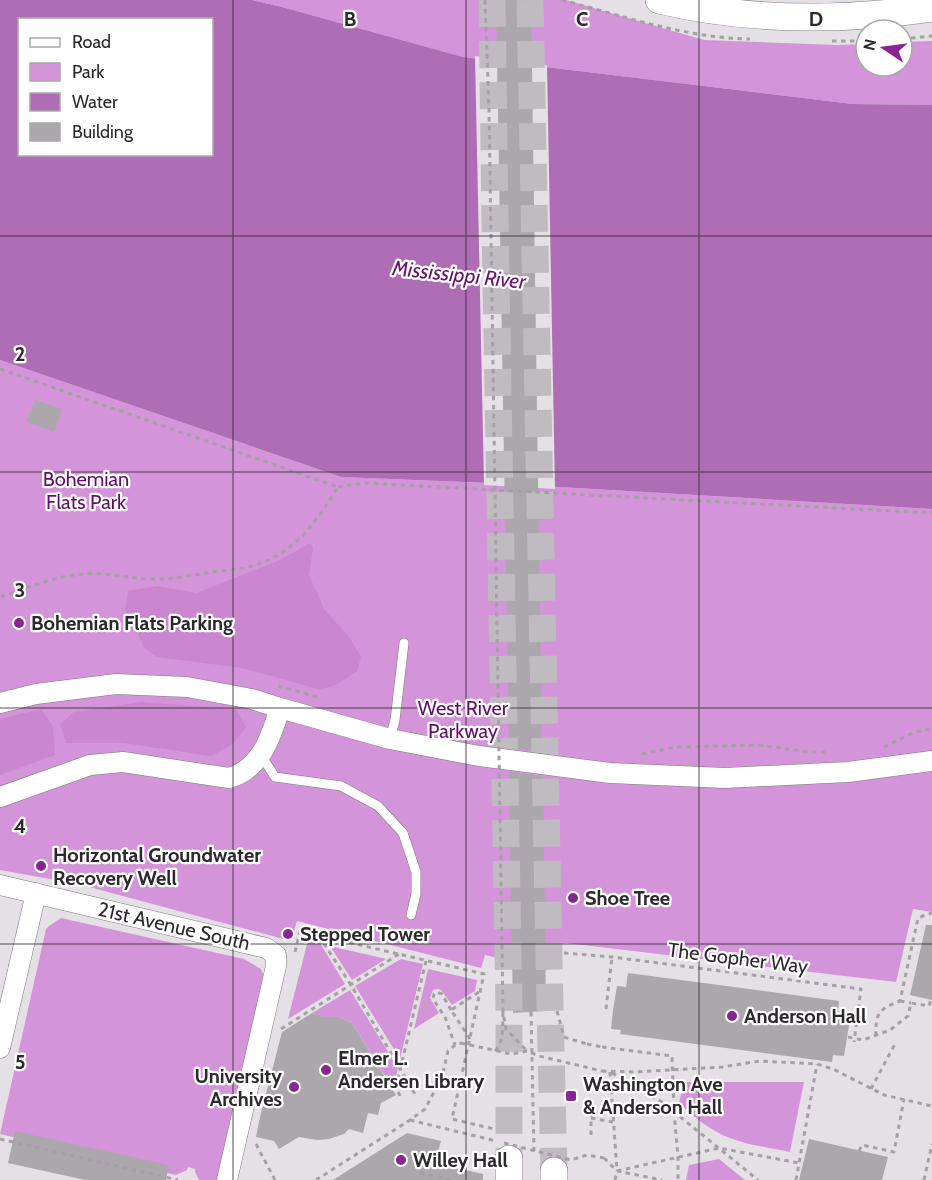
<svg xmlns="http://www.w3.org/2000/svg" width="932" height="1180" font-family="Cabin,sans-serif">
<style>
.green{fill:#d494d9}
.forest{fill:#ca86cf}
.water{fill:#ae6db4;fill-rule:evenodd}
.pier{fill:#e5e0e5}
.building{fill:#aca7ac}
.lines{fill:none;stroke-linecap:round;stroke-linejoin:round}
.secondary-tunnel{stroke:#c0bbc0;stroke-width:27;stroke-dasharray:27 14;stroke-linecap:butt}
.lane-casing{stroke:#7e797e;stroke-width:10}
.street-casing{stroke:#7e797e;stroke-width:21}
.secondary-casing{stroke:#7e797e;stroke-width:28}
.path{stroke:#a4a0a4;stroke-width:3;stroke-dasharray:4.5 4.5;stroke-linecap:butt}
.lane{stroke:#fff;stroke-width:9}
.street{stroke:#fff;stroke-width:20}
.secondary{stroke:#fff;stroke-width:27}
.path-bridge{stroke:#a4a0a4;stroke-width:3;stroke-dasharray:4.5 4.5;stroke-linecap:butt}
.grid{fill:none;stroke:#2b292b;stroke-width:1.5;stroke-opacity:0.55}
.poi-dot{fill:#87268f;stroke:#fff;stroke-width:2}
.labels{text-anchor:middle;stroke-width:4.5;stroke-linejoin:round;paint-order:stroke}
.park-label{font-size:20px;fill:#630f6a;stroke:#fff}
.poi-label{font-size:20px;font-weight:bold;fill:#2b292b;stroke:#fff;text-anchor:start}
.street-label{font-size:20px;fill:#2b292b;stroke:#fff}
.water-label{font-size:21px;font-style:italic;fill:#67156f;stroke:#fff}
.grid-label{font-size:20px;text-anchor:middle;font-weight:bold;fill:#2b292b;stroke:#fff;stroke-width:4.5;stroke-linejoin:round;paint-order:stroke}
</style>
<rect width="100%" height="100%" fill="#e5e0e5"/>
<path class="green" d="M252,0H566L704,40L837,45L866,44V66H902V42L932,41V105L853,104L463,57L282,7Z
M0,360L341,477L490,483L932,509V912L913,909L896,982L566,943L493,957L485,955L481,968L297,921L291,941L78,884L0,870Z
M61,918L244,959L261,969L264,976L217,1180H199L195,1172V1169L188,1167L187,1170L176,1175L0,1134L46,929L49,926Z
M308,940L320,943L345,984L288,1019Z
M330,946L386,959L352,980Z
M401,959L423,964L400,1059L355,986Z
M428,969L477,980L475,991L452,1005L441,990L438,989L433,990L430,998L439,1013L414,1029Z
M350,990L398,1068L393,1089L352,1023L339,1017L325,1020L322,1015L312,1013Z
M684,1082H804L790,1152C771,1148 748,1145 730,1138C712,1132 693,1116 679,1103Z
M719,1159L745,1180H686L689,1165Z"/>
<path class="forest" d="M310,543L313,548L309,575L324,609L350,638L361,657L357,671L339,683L321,690L242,668L157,657L144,648L136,628L125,610L128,591L158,586L196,593L278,561Z
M142,702L236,709L246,727L232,745L211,756L124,743H66L60,724L74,712Z
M41,709L53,726L55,755L0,775V719Z"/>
<path class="water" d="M0,0H252L282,7L463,57L853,104L932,105V509L490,483L341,477L0,360ZM20,20H212V154H20Z"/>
<path class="pier" d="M475,56L547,65L555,489L484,485Z"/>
<path class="building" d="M496,0H531L542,752L509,748Z
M35,400L62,409L54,432L27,422Z
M509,772L543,776L546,1011L513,1013Z
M926,925H932V1000L910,995Z
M628,973L839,1001L838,1011L851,1013L844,1056L833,1055L832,1062L620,1034L621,1030L611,1029L613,1010L617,986L626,987Z
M312,1013L322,1015L323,1017H339L352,1023L396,1095L381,1103L378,1115L368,1113L363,1133L349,1129L344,1134L329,1139L317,1140L299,1137L279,1149L274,1141L256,1137L260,1117L282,1032Z
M15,1131L169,1165L166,1180H85L8,1163Z
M407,1133L441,1141L435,1163L483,1174V1180H333Z
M809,1139L888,1157L882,1180H799Z"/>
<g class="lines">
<path class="secondary-tunnel" d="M492,0L495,223L509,1008V1159
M530,0L550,1007L554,1171"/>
<g class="lane-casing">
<path id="lane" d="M390,739L395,720L404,643
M261,755L275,777L341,786L378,806L403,833L416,872V894L411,915"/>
</g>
<g class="street-casing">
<path id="street" d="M0,703L36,694L116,684L187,687L252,699L280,708L390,739L479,756L610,773L725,778L848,772L932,761
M0,797L90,765L123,762L229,778C261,769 271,737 280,708
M0,885L266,948L276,955V966L227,1180
M0,1048L36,893"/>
</g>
<g class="secondary-casing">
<path id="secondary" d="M659,0C747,21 842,21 932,8
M509,1159V1180
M554,1171V1180"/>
</g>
<path class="path" d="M562,0C623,16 686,38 750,39
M902,39L932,36
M832,41H866
M0,369L338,487C314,526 291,558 244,568C232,570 219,571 207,573C188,576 168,580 148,579C127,578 105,572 84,574C55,576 27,588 0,597
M338,487L363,483L932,513
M278,686L321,698
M884,747L913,733L932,728
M642,754L676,747L759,745L809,752H826
M319,936L351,985L416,1096
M295,952L300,931L484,974L452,1119L494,1129
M900,1001L911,1003
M606,1009L612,957
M451,1010L442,994L436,992L434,994L433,999L445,1017L455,1045
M557,1011L564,1037L587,1044
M531,1012L534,1151
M281,1029L399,954
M876,1036C875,1013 879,1009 900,1001L918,918L925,915L932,913
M848,1037L863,1040L890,1030L908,1016L911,1003L929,1006L931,999
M470,1039L451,1010L479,992
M602,1047L672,1056L674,1111L678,1157V1180
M495,1051C505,1040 502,1026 503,1012
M602,1071L634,1072L722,1067L760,1061L817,1064L833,1069L884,1095L932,1106
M610,1072L617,1171
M612,1073L662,1102L758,1180
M871,1089L896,1042
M400,1096L396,1087L426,961
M591,1118L613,1122
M410,1120L496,1141
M591,1135V1104
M0,1139L178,1180
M256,1144L275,1180
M859,1151L862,1145L894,1152L904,1099
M604,1158L616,1170
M617,1171L719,1148L799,1163
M420,1173L450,1180
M316,1180L410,1120L425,1109L442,1077L448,1051L455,1045L461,1043
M615,1180L617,1171L662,1180
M796,1180L817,1064
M924,1180L932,1144"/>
<use href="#lane" class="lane"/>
<use href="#street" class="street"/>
<use href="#secondary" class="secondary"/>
<path class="path-bridge" d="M485,0L489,109L503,1012L506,1029L527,1051
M564,953L612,957L861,989L854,1042
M461,1043L511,1054L527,1051L539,1056L602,1071
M587,1044L602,1047
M587,1088L602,1091
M504,1143L571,1160L587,1155L604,1158"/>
</g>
<path class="grid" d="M233,0V1180M466,0V1180M699,0V1180M0,236H932M0,472H932M0,708H932M0,944H932"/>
<g class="poi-dot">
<circle cx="19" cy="623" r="6"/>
<circle cx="41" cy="866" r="6"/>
<circle cx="573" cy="898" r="6"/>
<circle cx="288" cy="934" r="6"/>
<circle cx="732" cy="1016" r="6"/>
<circle cx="326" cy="1070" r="6"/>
<circle cx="294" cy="1087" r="6"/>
<rect x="565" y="1090" width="12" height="12" rx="3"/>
<circle cx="401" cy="1160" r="6"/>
</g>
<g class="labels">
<g class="park-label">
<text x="86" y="486">Bohemian<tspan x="86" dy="23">Flats Park</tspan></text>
<text x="463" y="715">West River<tspan x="463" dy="23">Parkway</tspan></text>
</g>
<g class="poi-label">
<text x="31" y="630">Bohemian Flats Parking</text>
<text x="53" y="862">Horizontal Groundwater<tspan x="53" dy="23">Recovery Well</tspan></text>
<text x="585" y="905">Shoe Tree</text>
<text x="300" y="941">Stepped Tower</text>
<text x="744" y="1023">Anderson Hall</text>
<text x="338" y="1065">Elmer L.<tspan x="338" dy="23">Andersen Library</tspan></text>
<text x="282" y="1083" text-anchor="end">University<tspan x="282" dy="23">Archives</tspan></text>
<text x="583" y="1091">Washington Ave<tspan x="583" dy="23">&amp; Anderson Hall</tspan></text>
<text x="413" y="1167">Willey Hall</text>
</g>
<g class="street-label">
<text transform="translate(174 926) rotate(13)" y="7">21st Avenue South</text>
<text transform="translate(738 958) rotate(7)" y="7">The Gopher Way</text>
</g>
<g class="water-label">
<text transform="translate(459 275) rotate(6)" y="7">Mississippi River</text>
</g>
</g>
<g class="grid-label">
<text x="350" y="26">B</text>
<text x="582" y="26">C</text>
<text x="816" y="26">D</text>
<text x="20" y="361">2</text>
<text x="20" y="597">3</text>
<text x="20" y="833">4</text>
<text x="20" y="1069">5</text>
</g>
<rect x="18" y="18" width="195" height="138" fill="#ffffff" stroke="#aaa9aa" stroke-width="1.5"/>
<rect x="30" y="38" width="30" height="9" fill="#ffffff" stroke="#aaa9aa" stroke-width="1.5"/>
<text x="72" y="48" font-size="18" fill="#2b292b">Road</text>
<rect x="30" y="63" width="30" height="18" fill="#d494d9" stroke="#aaa9aa" stroke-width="1.5"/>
<text x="72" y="78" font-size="18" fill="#2b292b">Park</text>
<rect x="30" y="93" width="30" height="18" fill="#ae6db4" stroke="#aaa9aa" stroke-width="1.5"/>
<text x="72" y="108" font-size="18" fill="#2b292b">Water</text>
<rect x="30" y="123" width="30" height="18" fill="#aca7ac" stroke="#aaa9aa" stroke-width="1.5"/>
<text x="72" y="138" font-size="18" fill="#2b292b">Building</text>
<g transform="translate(884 48) rotate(283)"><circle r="28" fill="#ffffff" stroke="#aaa9aa" stroke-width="1.5"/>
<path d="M0-4.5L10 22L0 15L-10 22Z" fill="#87268f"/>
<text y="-9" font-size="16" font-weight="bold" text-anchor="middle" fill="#2b292b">N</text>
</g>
</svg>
